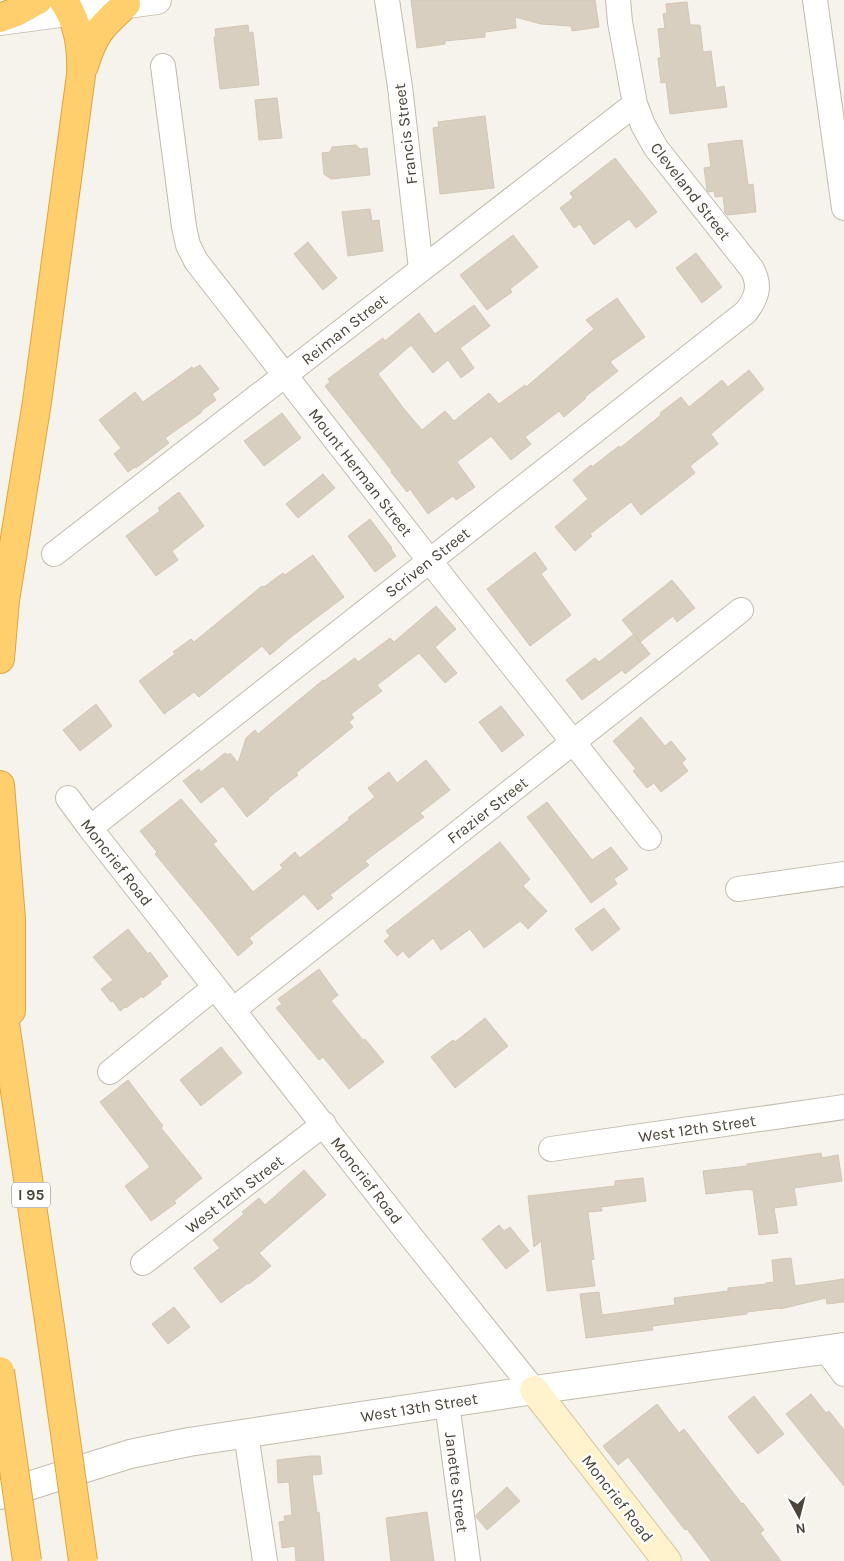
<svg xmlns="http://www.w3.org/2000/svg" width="844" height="1561" font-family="Karla,sans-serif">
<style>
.building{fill:#d8cfc1;stroke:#d3c7b4}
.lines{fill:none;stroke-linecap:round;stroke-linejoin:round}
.minor-casing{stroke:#c2bbae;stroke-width:26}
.tertiary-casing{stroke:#c2bbae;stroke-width:30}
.secondary-casing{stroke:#d6c79b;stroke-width:30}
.motorway-casing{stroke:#e0a43c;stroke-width:30}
.minor{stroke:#fff;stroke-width:24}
.tertiary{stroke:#fff;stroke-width:28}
.secondary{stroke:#fff3cd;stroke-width:28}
.motorway{stroke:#ffcf6e;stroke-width:28}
.motorway-bridge-casing{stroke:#e0a43c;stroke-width:30;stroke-linecap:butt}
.motorway-bridge{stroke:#ffcf6e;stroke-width:28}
.labels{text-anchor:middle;stroke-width:5;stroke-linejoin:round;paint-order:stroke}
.shield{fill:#fff;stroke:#817c74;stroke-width:1}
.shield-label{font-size:15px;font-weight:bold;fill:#4b4439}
.street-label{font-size:16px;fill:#4b4439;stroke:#fff}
</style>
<rect width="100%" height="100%" fill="#f6f3ec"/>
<path class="building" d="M411,0H595L599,27L572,31L571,26L541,24L515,17L516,28L485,32V37L445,41V44L417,48Z
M687,2L690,25H700L703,52L711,51L716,88L724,86L727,107L670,114L666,82L661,83L658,58L661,57L658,29L665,28L663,14L667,13L666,4Z
M248,25L249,33L253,32L259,85L220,89L214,37H216L215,29Z
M277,98L282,138L259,140L255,100Z
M485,116L494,188L440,194L433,128L439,127L438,122Z
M742,140L748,185L753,184L756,212L727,215L725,213L723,196L715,197L714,191L708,192L707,190L704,168L711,167L708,144Z
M356,145L360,149L367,148L370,175L331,179L324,174L322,153L330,152L332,147Z
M615,158L657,212L636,228L629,219L594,245L580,224L574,228L560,208L573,198L570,193Z
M370,209L372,221L379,220L383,251L348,256L342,212Z
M513,235L538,267L510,289L512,292L487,310L460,275Z
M308,242L337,278L323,290L294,254Z
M696,253L722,287L702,303L676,268Z
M617,298L645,337L610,362L618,371L585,397L586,398L564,417L559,411L525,437L531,444L511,460L491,436L457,462L475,487L456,500L453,496L428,514L410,489L407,492L391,472L392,471L325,386L330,382L328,379L383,338L385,341L419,313L435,334L474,305L490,326L460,348L474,368L461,378L448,360L433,373L411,345L378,374L404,409L422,430L445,411L454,421L489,393L499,404L525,385L526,387L594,329L586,320Z
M200,365L219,389L212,394L216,400L201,411L202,412L165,438L169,443L136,468L135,467L128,472L114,454L121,448L99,420L135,392L143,402L192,367L193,369Z
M749,370L764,389L711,434L718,444L690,466L695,473L641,515L631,502L590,534L592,536L575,551L555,527L588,499L573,480L591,465L592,467L619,446L620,448L661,415L660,413L681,397L689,407L722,380L728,387Z
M282,413L301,438L264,466L244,441Z
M323,474L335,488L298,518L286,504Z
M179,492L204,526L172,551L178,560L156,576L126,536L160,511L158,508Z
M370,519L392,548L391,549L396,556L375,572L348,536Z
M535,552L547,569L541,574L571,615L530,646L487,589Z
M313,555L344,597L291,637L270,655L262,646L199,697L194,692L164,714L139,681L175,654L173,652L191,639L194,642L262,586L264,587L283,573L285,575Z
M672,580L695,608L677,622L673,616L640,642L622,620Z
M436,606L456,629L435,647L457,673L445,683L419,653L377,685L382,691L351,714L354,718L349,722L353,727L296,773L298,775L268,798L269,799L247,817L223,786L201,803L183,781L199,769L201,772L225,753L228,755L230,753L238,763L246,738L255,730L258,734L323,680L324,681L355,658L358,662L390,638L394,642Z
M634,634L650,654L625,674L622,670L582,700L566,680L595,658L599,662Z
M96,704L112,726L80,751L63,730Z
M501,706L524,735L502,752L479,722Z
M641,717L665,746L671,741L686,759L682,763L688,771L661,792L654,783L647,788L633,771L636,769L613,741Z
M426,760L450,790L420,813L424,817L365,861L369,865L330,895L333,898L318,910L304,894L249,938L253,943L238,956L213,924L155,854L157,852L140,831L181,799L217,841L213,844L253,892L283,868L280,865L295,852L300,858L350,819L348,818L375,797L368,788L389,772L397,783Z
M547,802L592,860L611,847L628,869L614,879L617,884L591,903L571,875L527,817Z
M500,842L530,879L523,886L547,911L528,929L520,921L484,948L470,929L441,950L433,938L409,958L403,951L397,956L384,941L390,936L386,931Z
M604,908L620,929L592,951L575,929Z
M128,929L148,954L150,952L168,976L160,982L161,984L143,998L142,996L126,1008L125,1007L120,1011L113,1001L111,1002L101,989L113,980L93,957Z
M319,969L338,995L331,1001L363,1040L365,1039L384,1062L349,1089L323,1057L319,1060L276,1008L282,1004L278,999Z
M485,1018L508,1046L455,1088L431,1057L453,1040L455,1042Z
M221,1047L242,1073L201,1106L180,1080Z
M128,1080L163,1126L161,1128L202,1178L174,1201L176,1203L151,1221L125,1186L150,1167L100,1102Z
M821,1153L822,1158L838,1155L842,1181L794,1188L797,1205L774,1208L778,1233L759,1235L753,1190H750V1189L706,1194L703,1171L747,1166V1164Z
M304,1170L326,1195L259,1253L271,1266L249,1284L248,1283L221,1303L194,1268L220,1248L213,1240L244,1214L242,1212L259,1198L265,1205Z
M643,1178L646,1201L601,1207L602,1211L588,1212L594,1259L591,1260L595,1286L547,1291L541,1241L534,1247L528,1196L615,1186V1181Z
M499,1225L504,1231L510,1227L529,1251L506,1269L482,1239Z
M791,1258L795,1286L844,1279V1302L827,1304L826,1298L780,1309V1308L747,1312V1314L652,1326L653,1330L586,1338L580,1294L599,1292L602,1315L675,1305L674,1298L728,1291V1288L766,1284V1283L774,1282L772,1260Z
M174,1307L190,1327L168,1344L152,1324Z
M811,1394L826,1413L829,1411L844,1430V1486L786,1414Z
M754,1396L784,1434L758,1454L728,1417Z
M657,1404L679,1433L684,1429L742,1504L743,1503L764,1530L760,1533L781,1561H711L687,1529L685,1530L628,1457L618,1465L603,1446Z
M311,1456H320L322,1474L312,1475L317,1513L319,1512L324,1561H296L295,1546L282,1548L279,1522L285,1521L284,1516L292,1515L289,1482L278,1483L277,1460Z
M507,1487L520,1501L487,1530L476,1517V1515Z
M427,1512L434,1561H391L386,1518Z"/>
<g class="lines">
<g class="minor-casing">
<path id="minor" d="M387,0L400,87L421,269
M815,0L844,208
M163,66L184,227L188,245L196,261L440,574L649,838
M54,554L635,104
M68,798L90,828L408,1233L534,1390
M90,828L746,312C757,297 761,286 752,269L656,148L643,125L635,104L620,22L618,0
M738,889L844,874
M233,1010L741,610
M110,1072L215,987
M551,1149L844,1107
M143,1263L324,1124
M826,1350L844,1374
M447,1403L468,1561
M246,1434L265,1561"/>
</g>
<g class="tertiary-casing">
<path id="tertiary" d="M0,21L157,0
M0,1495L130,1454L189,1442L534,1390L844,1347"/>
</g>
<g class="secondary-casing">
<path id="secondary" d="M534,1390L667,1561"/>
</g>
<g class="motorway-casing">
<path id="motorway" d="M0,18L16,12L38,0
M84,66C94,33 101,27 126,4
M0,659L5,600L37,402L81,75C82,48 79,23 63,0
M0,785L11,919V1011
M0,990L50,1327"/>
</g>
<use href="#minor" class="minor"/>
<use href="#tertiary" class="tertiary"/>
<use href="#secondary" class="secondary"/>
<use href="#motorway" class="motorway"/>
<g class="motorway-bridge-casing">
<path id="motorway-bridge" d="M50,1327L83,1561
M0,1371L27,1561"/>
</g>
<use href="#motorway-bridge" class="motorway-bridge"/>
</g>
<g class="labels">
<rect class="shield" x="12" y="1182.5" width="38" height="25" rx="4"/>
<g class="shield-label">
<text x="31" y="1200">I 95</text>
</g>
<g class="street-label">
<text transform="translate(405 134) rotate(-97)" y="6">Francis Street</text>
<text transform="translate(691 191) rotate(52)" y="6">Cleveland Street</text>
<text transform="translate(344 329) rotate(-38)" y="6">Reiman Street</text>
<text transform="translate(361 472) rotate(52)" y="6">Mount Herman Street</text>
<text transform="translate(427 562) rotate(-38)" y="6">Scriven Street</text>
<text transform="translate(487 810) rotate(-38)" y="6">Frazier Street</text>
<text transform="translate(117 862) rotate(52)" y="6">Moncrief Road</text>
<text transform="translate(697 1128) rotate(-8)" y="6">West 12th Street</text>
<text transform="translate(367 1180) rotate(52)" y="6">Moncrief Road</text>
<text transform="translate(234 1194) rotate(-37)" y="6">West 12th Street</text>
<text transform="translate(419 1407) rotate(-9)" y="6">West 13th Street</text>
<text transform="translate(457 1482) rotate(83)" y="6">Janette Street</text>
<text transform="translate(618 1498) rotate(52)" y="6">Moncrief Road</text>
</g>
</g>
<g transform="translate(799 1516) rotate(173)" stroke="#ffffff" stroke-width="4" paint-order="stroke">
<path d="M0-4L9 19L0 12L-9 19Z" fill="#4b4439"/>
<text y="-8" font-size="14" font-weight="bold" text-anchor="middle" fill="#4b4439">N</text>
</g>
</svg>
